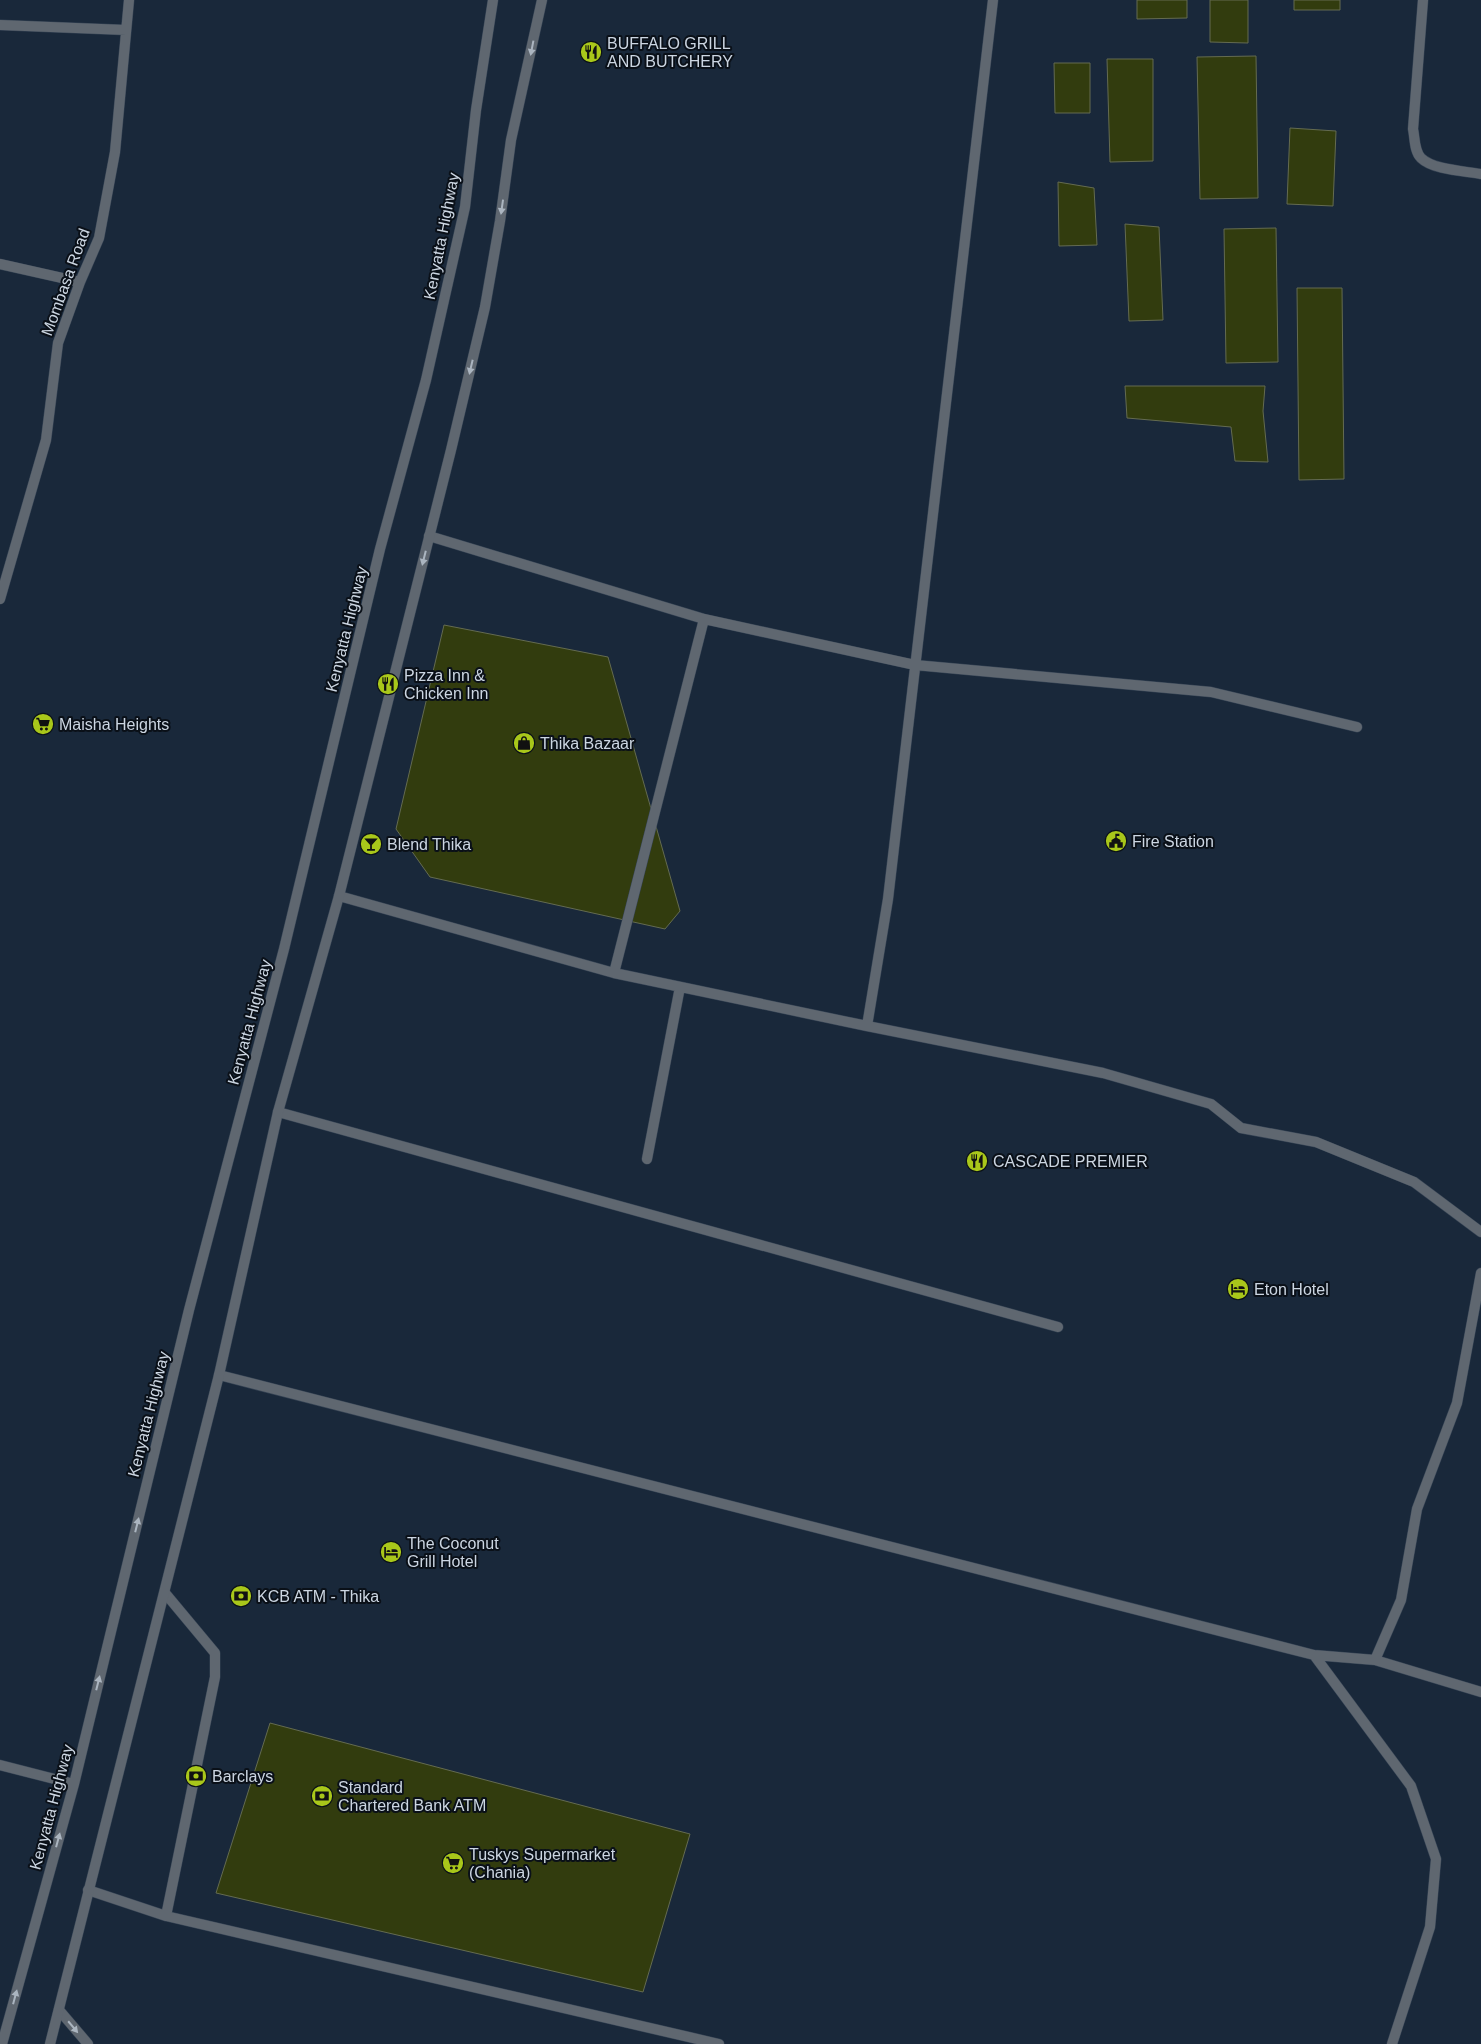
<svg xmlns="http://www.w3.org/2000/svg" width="1481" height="2044" font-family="Helvetica,sans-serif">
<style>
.building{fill:#323c0e;stroke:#646b51}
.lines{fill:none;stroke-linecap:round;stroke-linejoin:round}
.service-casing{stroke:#364455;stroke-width:11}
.minor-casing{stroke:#364455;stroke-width:11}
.service{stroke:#5f6770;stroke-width:10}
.minor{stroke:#5f6770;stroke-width:10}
.oneway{fill:#abb5c0}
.labels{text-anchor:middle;stroke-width:4;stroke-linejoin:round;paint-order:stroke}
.poi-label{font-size:16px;fill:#ccd6e2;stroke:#0a1018;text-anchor:start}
.street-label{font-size:16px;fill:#ccd6e2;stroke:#0a1018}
</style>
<rect width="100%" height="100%" fill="#19283a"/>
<path class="building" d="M1137,0H1187V18L1137,19Z
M1210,0H1248V43L1210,42Z
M1294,0H1340V10H1294Z
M1256,56L1258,198L1200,199L1197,57Z
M1107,59H1153V161L1110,162Z
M1054,63H1090V113H1055Z
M1290,128L1336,131L1333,206L1287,204Z
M1058,182L1094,188L1097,245L1059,246Z
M1125,224L1159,227L1163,320L1129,321Z
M1276,228L1278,362L1226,363L1224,229Z
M1297,288H1342L1344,479L1299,480Z
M1125,386H1265L1263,411L1268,462L1235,461L1231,427L1127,418Z
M444,625L608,657L680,911L665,929L430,877L396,829Z
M270,1723L690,1834L643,1992L216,1893Z"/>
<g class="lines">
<g class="service-casing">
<path id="service" d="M993,0L888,899L867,1026L1103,1073L1211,1104L1241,1128L1316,1142L1414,1182L1481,1232
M1423,0L1413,129C1415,138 1414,151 1421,158C1433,170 1465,171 1481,174
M429,536L704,619L915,665L1211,692L1357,727
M339,896L614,973L867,1026
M614,973L704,619
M278,1112L1058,1327
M647,1159L680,987
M219,1375L1314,1655L1375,1660L1481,1692
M165,1593L215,1653V1677L166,1916
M1314,1655L1411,1786L1436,1859L1430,1927L1392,2044
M1375,1660L1401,1600L1417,1509L1457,1403L1481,1273
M88,1890L166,1916L719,2044
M59,2010L88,2044"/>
</g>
<g class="minor-casing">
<path id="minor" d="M0,25L126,30
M0,264L80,282
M0,599L46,440L58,343L80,282L99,238L115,152L129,0
M0,1765L74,1784
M2,2044L74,1784L189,1310L284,949L380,549L426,380L465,207L476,110L493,0
M50,2044L219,1375L278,1112L339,896L451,450L485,307L500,221L511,140L542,0"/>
</g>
<use href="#service" class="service"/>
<use href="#minor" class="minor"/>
</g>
<defs><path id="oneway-solid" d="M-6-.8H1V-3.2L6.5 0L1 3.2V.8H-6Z" transform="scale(1.25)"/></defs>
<g class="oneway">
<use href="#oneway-solid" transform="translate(532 48) rotate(101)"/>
<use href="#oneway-solid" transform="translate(502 207) rotate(98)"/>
<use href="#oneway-solid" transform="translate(471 367) rotate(103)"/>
<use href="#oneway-solid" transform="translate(424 558) rotate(104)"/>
<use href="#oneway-solid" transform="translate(137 1525) rotate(-76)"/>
<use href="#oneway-solid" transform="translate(98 1683) rotate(-76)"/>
<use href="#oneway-solid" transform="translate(58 1840) rotate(-75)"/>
<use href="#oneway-solid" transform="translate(15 1997) rotate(-75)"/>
<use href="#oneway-solid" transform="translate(73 2027) rotate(50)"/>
</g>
<defs>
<g id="restaurant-disc" transform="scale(1.125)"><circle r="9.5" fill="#a9c71a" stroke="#0a1018"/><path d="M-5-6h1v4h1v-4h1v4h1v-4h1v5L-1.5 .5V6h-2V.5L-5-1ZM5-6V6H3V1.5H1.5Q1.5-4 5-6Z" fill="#111"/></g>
<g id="supermarket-disc" transform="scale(1.125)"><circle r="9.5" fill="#a9c71a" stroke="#0a1018"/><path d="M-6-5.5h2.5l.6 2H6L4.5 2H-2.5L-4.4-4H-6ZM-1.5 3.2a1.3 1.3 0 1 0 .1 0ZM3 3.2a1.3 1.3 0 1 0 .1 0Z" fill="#111"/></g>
<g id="shop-disc" transform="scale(1.125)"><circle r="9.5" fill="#a9c71a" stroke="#0a1018"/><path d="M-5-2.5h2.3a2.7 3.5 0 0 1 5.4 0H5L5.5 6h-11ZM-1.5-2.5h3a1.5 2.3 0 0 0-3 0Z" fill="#111"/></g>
<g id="civic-disc" transform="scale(1.125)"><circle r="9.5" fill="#a9c71a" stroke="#0a1018"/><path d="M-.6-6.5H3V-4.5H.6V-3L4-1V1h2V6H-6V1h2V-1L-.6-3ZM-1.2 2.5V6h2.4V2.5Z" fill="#111"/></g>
<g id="bar-disc" transform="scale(1.125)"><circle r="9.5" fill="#a9c71a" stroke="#0a1018"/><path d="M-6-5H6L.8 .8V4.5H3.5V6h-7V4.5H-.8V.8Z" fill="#111"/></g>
<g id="hotel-disc" transform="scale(1.125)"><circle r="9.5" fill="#a9c71a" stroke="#0a1018"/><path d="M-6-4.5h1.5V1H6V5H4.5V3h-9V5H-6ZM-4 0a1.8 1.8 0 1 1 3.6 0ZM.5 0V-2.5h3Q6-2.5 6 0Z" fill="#111"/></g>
<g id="bank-disc" transform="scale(1.125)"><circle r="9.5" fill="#a9c71a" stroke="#0a1018"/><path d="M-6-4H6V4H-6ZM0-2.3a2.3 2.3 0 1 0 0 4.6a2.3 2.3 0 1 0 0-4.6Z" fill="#111"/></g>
</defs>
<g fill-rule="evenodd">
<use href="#restaurant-disc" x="591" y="52"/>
<use href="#restaurant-disc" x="388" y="684"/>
<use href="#supermarket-disc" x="43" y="724"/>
<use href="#shop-disc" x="524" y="743"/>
<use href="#civic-disc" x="1116" y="841"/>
<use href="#bar-disc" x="371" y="844"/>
<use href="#restaurant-disc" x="977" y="1161"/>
<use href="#hotel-disc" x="1238" y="1289"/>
<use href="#hotel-disc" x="391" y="1552"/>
<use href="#bank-disc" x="241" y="1596"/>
<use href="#bank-disc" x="196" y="1776"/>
<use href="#bank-disc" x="322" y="1796"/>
<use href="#supermarket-disc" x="453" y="1863"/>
</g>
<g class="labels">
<g class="poi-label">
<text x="607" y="49">BUFFALO GRILL<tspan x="607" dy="18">AND BUTCHERY</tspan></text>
<text x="404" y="681">Pizza Inn &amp;<tspan x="404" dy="18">Chicken Inn</tspan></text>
<text x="59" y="730">Maisha Heights</text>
<text x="540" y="749">Thika Bazaar</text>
<text x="1132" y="847">Fire Station</text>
<text x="387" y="850">Blend Thika</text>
<text x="993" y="1167">CASCADE PREMIER</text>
<text x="1254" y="1295">Eton Hotel</text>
<text x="407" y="1549">The Coconut<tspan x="407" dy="18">Grill Hotel</tspan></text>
<text x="257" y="1602">KCB ATM - Thika</text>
<text x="212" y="1782">Barclays</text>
<text x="338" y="1793">Standard<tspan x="338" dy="18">Chartered Bank ATM</tspan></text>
<text x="469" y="1860">Tuskys Supermarket<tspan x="469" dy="18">(Chania)</tspan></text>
</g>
<g class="street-label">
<text transform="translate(441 236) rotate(-79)" y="6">Kenyatta Highway</text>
<text transform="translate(65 282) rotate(-70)" y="6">Mombasa Road</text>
<text transform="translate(346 629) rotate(-76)" y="6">Kenyatta Highway</text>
<text transform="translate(249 1022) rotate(-75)" y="6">Kenyatta Highway</text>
<text transform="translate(148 1414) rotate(-76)" y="6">Kenyatta Highway</text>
<text transform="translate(51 1807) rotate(-75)" y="6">Kenyatta Highway</text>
</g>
</g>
</svg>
